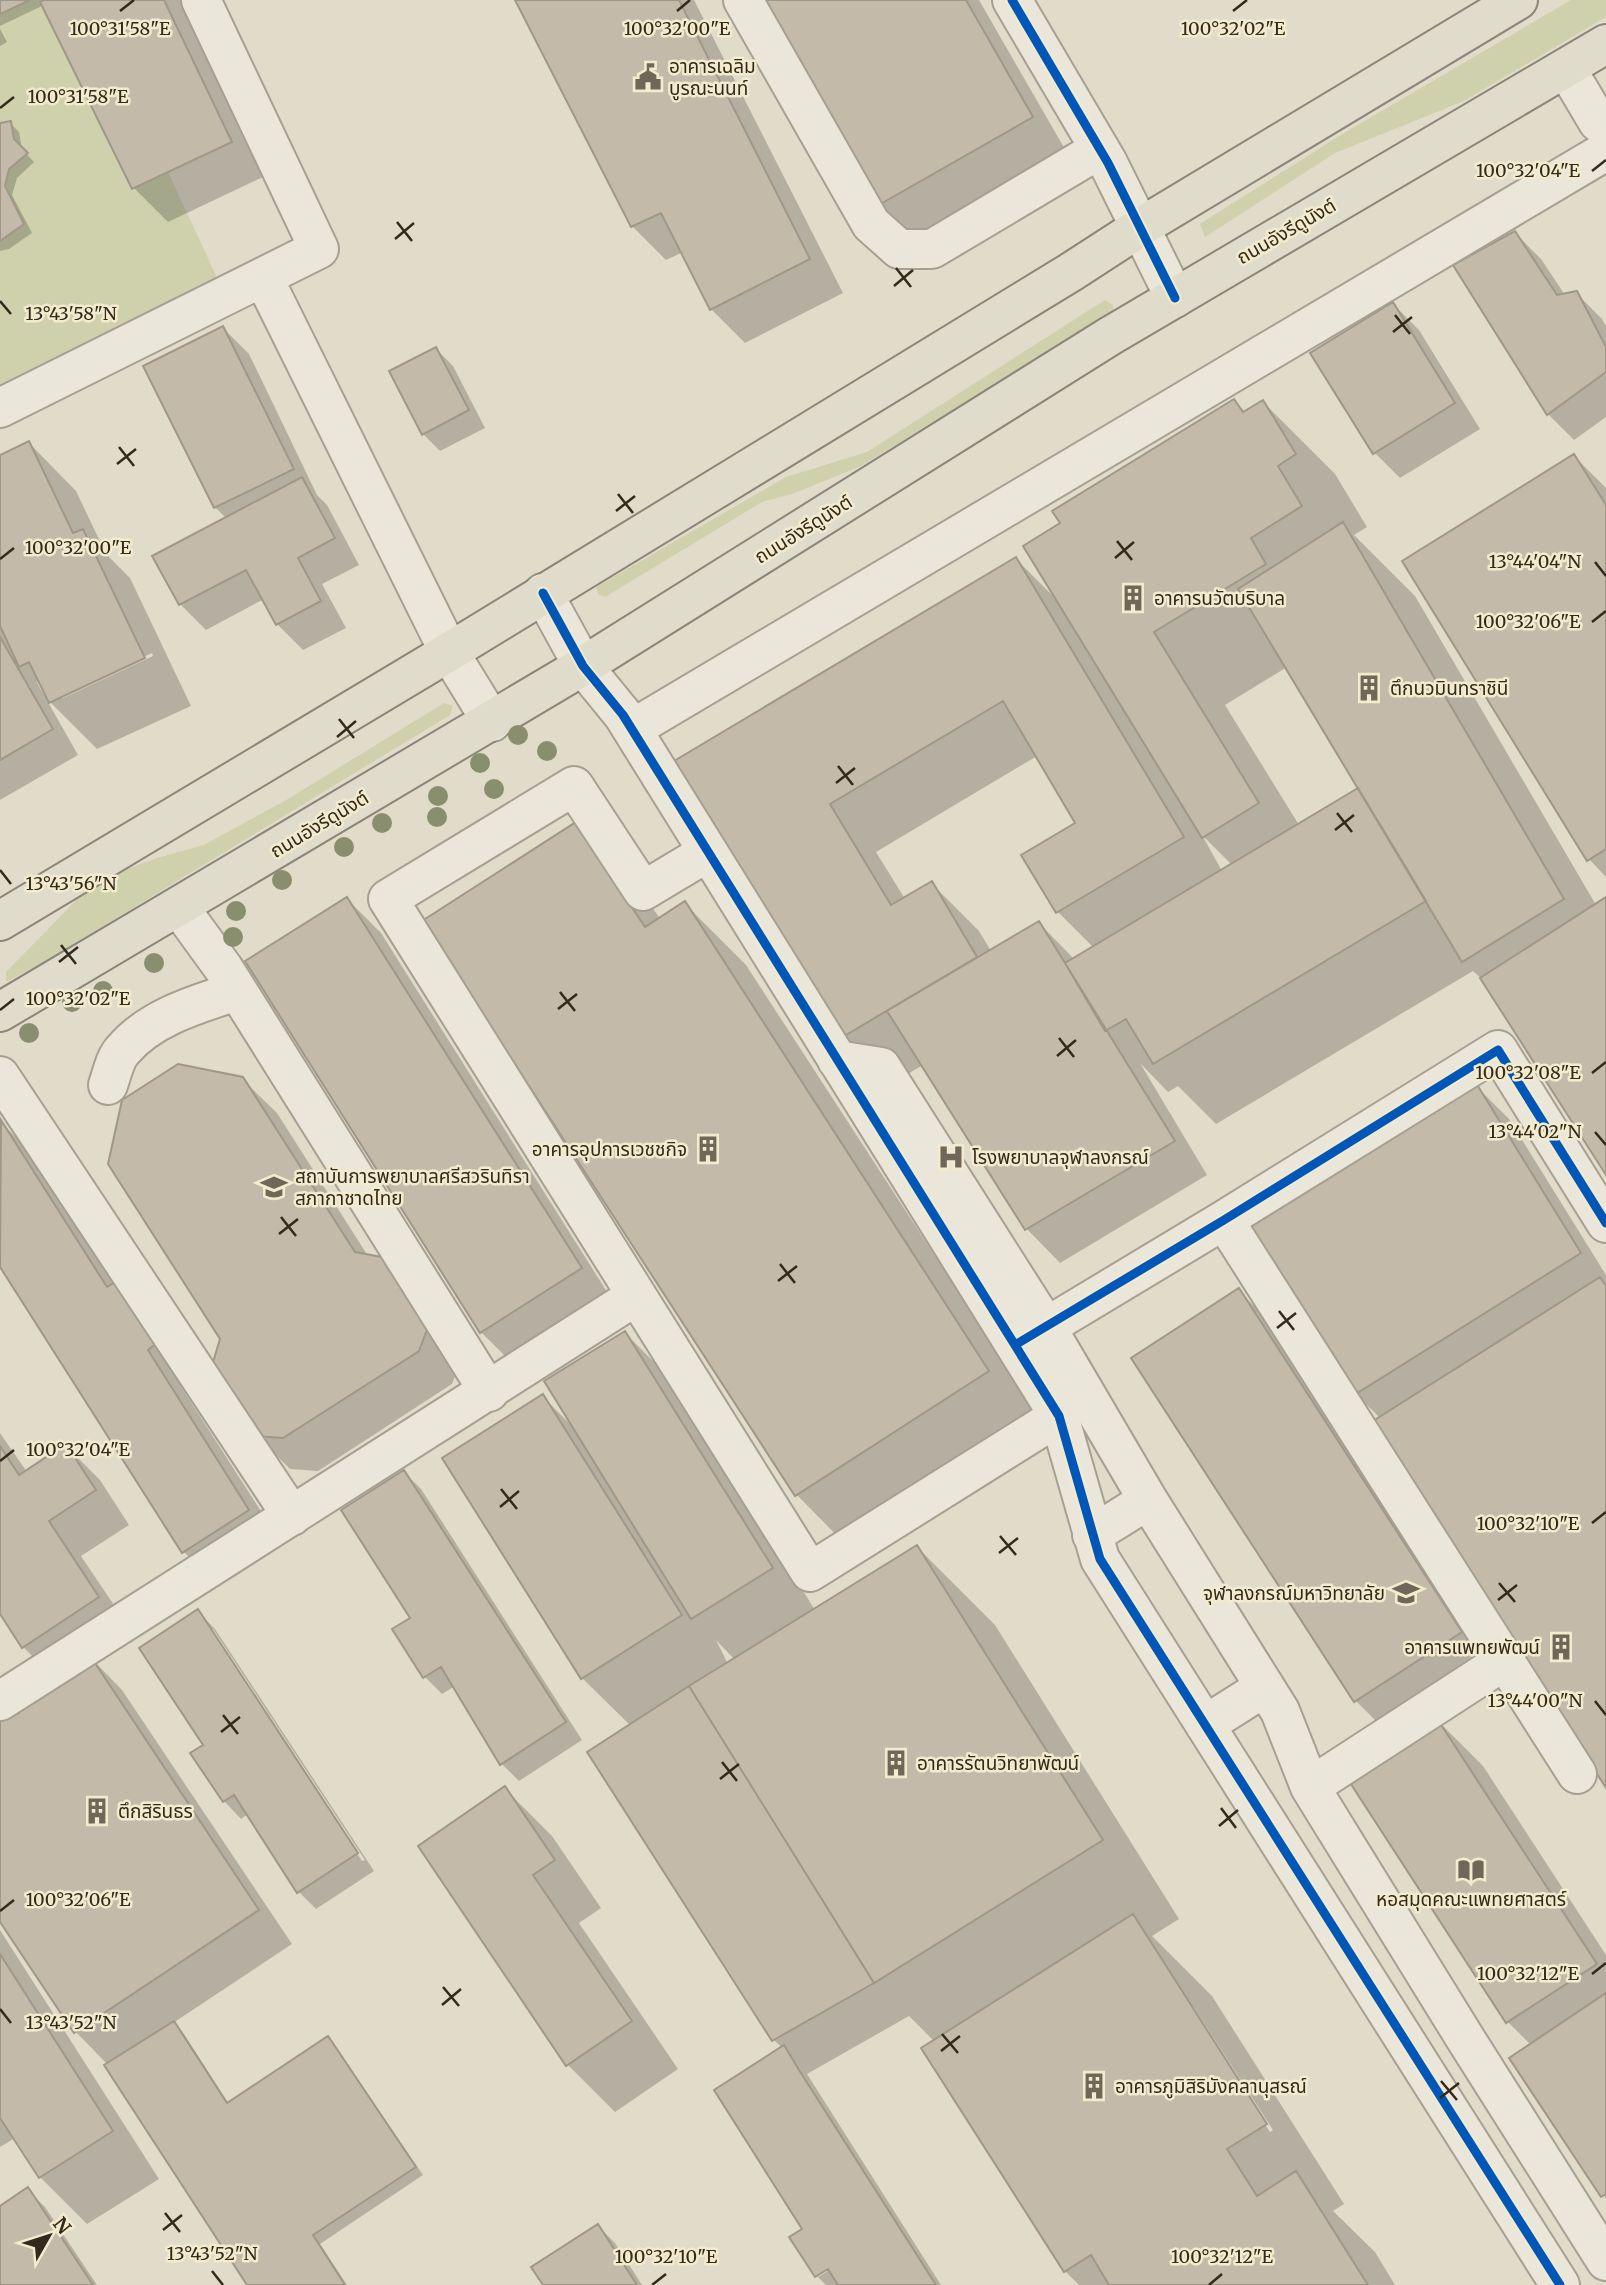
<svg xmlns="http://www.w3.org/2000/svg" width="1606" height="2285" font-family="Merriweather,'Noto Sans Thai',serif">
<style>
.green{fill:#ced1ac}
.shadow{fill:#0003;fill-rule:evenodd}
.building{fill:#c4baaa;stroke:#a19789;stroke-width:2}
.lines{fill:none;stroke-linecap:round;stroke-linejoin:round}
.minor-casing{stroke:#a6a093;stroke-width:42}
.major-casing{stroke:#8b857a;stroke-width:42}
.minor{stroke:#eae6da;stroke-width:38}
.major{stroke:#e0dccc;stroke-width:38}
.cycleway-casing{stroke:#f3ebce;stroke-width:13}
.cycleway{stroke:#0057b8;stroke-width:9}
.tree{fill:#898e6e}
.ticks{fill:none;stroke:#33291c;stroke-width:2.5}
.labels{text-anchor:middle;stroke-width:5;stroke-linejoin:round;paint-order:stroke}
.poi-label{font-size:19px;fill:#33291c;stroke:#f3ebce;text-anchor:start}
.street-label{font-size:19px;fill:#33291c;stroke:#f3ebce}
.ticks-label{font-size:18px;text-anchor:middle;fill:#33291c;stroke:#f3ebce;stroke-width:5;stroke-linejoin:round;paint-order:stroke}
</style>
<rect width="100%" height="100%" fill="#e1dbc9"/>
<path class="green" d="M0,0H163L232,142L168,172L220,284L0,393Z
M1571,0H1606V17L1464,101L1335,153L1205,237L1200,224L1339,136Z
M1105,300L1113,305V313L859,467L792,494L762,502L605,597L598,594L596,587L786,477L867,452Z
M444,703L453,706L450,715L44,962L6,982V972L88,888L113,874L157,858L204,845L288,799Z"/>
<path class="shadow" d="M0,0H41L43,3L48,0H180L265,176L168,222L134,188L44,5L0,26Z
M517,0H694L843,293L745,343L711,309L683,252L666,260L632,226Z
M752,0H979L1066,151L905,243Z
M0,29L7,42L0,46Z
M10,123L19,132L22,149L34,162L17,178L12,195L32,233L9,249L0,251V125Z
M1515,233L1541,259L1565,295L1576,293L1602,319L1606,326V417L1574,440L1548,414L1455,266Z
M1393,304L1419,330L1480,429L1400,478L1375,453Z
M223,328L249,354L317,495L327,505L359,565L322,584L346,628L303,650L277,624L264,599L206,630L180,604L227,519L215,507Z
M436,349L453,366L485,428L440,451L423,434Z
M1234,401L1246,413L1263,402L1335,474L1367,527L1354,535L1415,596L1596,905L1606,899V1172L1485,982L1473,971L1216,1124L1178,1086L1168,1092L1140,1063L1207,1175L1060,1263L1027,1229L923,1065L889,1085L842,1037L677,762L1016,559L1056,599L1062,524ZM1287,667L1360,789L1299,825L1225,705ZM1037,756L1078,824L1024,856L1058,912L1094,948L1074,959L1039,923L991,951L979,931L931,883L905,899L876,852ZM1202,835L1232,865L1222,871Z
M29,443L76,491L106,554L130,578L191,706L97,749L50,702L44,688L36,681L78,755L0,800V628L5,633L0,622V457ZM152,653L153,656L63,698L60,696Z
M1574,456L1606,488V877L1589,859Z
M638,885L660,919L684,903L746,965L1050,1433L858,1557L797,1495L425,922Z
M347,899L381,933L614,1303L515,1366L481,1332Z
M242,1079L277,1113L368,1256L462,1359L452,1384L318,1471L290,1469L256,1435L222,1339Z
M1475,1085L1509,1119L1606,1275V1785L1380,1418L1356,1394Z
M1,1122L34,1156L198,1370L180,1385L282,1544L217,1585L184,1552L0,1263Z
M1238,1290L1286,1338L1508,1680L1441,1724L1483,1766L1606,1955V2199L1531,2045L1508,2022L1348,1776L1398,1743L1356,1701L1133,1359Z
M625,1333L672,1380L815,1610L917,1547L995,1625L1179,1919L1152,1936L1212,1996L1344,2204L1333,2211L1375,2252L1395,2285H1079L1065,2271L935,2042L909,2016L807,2074L941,2285H826L817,2276L805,2230L782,2048L774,2040L590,1753L631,1726L582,1678L543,1397L572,1426ZM716,1640L735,1660L728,1664ZM1189,2006H1193L1273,2130L1270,2132ZM834,2263L836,2266L818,2277V2273Z
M0,1433L27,1472L66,1446L100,1480L129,1525L81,1556L132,1632L91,1658L122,1690L292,1944L173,2023L182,2031L229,2104L327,2039L335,2047L423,2175L320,2244L347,2285H249L108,2065L75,2031L0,1919L55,1678L23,1647L0,1611Z
M404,1472L421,1489L582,1740L519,1781L501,1763L455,1686L442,1694L425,1677L394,1629L412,1618Z
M198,1612L215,1629L374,1871L316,1909L299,1892L248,1814L241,1819L224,1801L193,1754L205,1745ZM209,1629H213L365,1860L362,1861Z
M505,1789L552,1836L601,1908L579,1923L678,2069L615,2112L567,2064Z
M0,1930L159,2179L87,2224L40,2177L15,2138L0,2147Z
M28,2190L45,2207L97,2285H0V2208Z
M598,2226L615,2243L642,2285H545Z"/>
<path class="building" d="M0,0H30L0,14Z
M44,0H164L232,142L132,189L40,2Z
M515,0H679L810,259L710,310L661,213L631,227Z
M750,0H966L1033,117L870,210Z
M11,121L14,139L28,153L9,169L5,186L24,224L0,241V123Z
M1515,231L1557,295L1577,291L1606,347V372L1547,415L1453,265Z
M1393,302L1455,403L1373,454L1310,353Z
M223,326L294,469L214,508L143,366Z
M436,347L469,410L422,435L389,371Z
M1234,399L1243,412L1263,400L1296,454L1278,466L1302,506L1251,538L1266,564L1154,632L1259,803L1202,838L1023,546L1060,523L1052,511Z
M29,441L73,533L83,529L145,658L49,703L29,662L19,667L0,626V455Z
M1574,454L1606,505V849L1587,861L1402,561Z
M302,477L335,538L298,558L321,601L276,625L246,570L179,605L152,556Z
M1343,522L1564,899L1462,962L1238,589Z
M1016,557L1184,837L1056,913L1021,855L1075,823L1003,701L830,804L891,905L932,881L977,957L841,1038L674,761Z
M0,637L53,729L0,760Z
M1358,788L1426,901L1153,1064L1126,1019L1105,1031L1065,963Z
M576,822L645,927L685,901L989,1371L795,1496L422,921Z
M347,897L582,1268L480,1333L245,961Z
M1606,897V1175L1480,978Z
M1039,921L1175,1141L1025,1230L887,1011Z
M178,1064L243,1077L355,1252L387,1258L429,1324L419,1351L283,1438L255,1436L211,1369L220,1339L108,1164L122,1100Z
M1476,1083L1581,1253L1354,1395L1248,1225Z
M1,1120L107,1287L127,1275L165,1336L148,1350L249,1510L182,1553L0,1267Z
M1600,1277L1606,1286V1788L1373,1421Z
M1239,1288L1462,1632L1354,1702L1131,1358Z
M625,1331L773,1568L691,1619L544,1381Z
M543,1394L682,1615L581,1679L442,1458Z
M66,1444L96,1490L49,1521L99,1597L22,1648L0,1614V1446L19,1475Z
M404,1470L566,1722L500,1765L441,1667L423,1678L392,1629L410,1618L341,1510Z
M917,1545L1103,1840L874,1983L689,1686Z
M198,1609L358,1853L297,1893L234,1795L223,1802L190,1753L203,1745L139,1648Z
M89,1654L259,1910L74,2033L0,1922V1712Z
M689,1686L874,1983L772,2041L587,1752Z
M1436,1717L1597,1964L1506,2023L1345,1775Z
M505,1786L555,1860L533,1875L632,2021L566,2066L418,1846Z
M1133,1914L1267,2124L1227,2149L1257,2196L1296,2171L1368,2285H1109L1091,2255L1064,2272L921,2048Z
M0,1954L113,2131L39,2178L0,2118Z
M1606,1993V2194L1601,2197L1509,2058Z
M174,2021L227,2103L328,2036L416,2167L313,2235L345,2285H247L104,2065Z
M784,2045L799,2070L936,2285H838L828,2269L815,2277L789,2237L802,2229L714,2090Z
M28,2187L91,2282L93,2285H0V2206Z
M598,2224L637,2285H543L531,2267Z"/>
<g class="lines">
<g class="minor-casing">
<path id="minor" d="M743,0L871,224L899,249H932L1100,149
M1012,0L1108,163L1175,298
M1566,68L1598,122L1606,128
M263,277L449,652L492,722
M0,408L319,249L201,0
M543,593L583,666L623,715L1059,1416L1100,1559L1560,2285
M632,729L1606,151
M708,852L643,891L574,786L388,899L810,1572L1059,1416
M179,907L224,969L489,1392
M837,1060L881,1067L1047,1328L1148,1500L1280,1711L1310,1787L1465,2038L1606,2261
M0,1076L292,1516
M108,1085C112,1074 115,1058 123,1050C151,1017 197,1004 237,991
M1224,1220L1577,1774
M1023,1341L1224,1220L1498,1050L1606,1223
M1092,1535L1148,1500
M0,1701L636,1296
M1205,1725L1265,1687
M1310,1787L1504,1661"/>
</g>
<g class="major-casing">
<path id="major" d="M0,921L449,652L1071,272L1139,228L1518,0
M0,1012L583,666L1110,336L1606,44"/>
</g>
<use href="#minor" class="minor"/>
<use href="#major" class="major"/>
<g class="cycleway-casing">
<path id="cycleway" d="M1012,0L1108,163L1175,298
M543,593L583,666L623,715L1059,1416L1100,1559L1560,2285
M1015,1345L1224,1220L1498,1050L1606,1223"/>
</g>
<use href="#cycleway" class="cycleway"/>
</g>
<g class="tree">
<circle cx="518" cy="735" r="10"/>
<circle cx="547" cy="751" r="10"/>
<circle cx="480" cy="763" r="10"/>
<circle cx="494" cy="789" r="10"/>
<circle cx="438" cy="796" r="10"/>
<circle cx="437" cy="817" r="10"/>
<circle cx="382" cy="823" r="10"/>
<circle cx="344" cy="847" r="10"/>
<circle cx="282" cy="880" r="10"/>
<circle cx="236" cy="911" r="10"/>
<circle cx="233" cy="937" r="10"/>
<circle cx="154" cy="963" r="10"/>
<circle cx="103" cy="991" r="10"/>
<circle cx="72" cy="1002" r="10"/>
<circle cx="29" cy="1033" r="10"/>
</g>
<path class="ticks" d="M120,11L134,0M677,11L690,0M1233,11L1247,0M0,108L14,97M1592,171L1606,160M397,222L412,241M395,239L414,223M896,268L911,287M894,286L913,270M0,301L11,314M1395,315L1410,334M1393,332L1412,317M119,447L134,466M117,464L136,449M618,494L633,513M616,511L635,496M1117,541L1132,560M1115,558L1134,542M0,559L14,548M1595,562L1606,576M1592,622L1606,611M339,719L354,738M337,737L356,721M838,766L853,785M836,783L855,768M1337,813L1352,832M1335,830L1354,815M0,870L11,884M61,945L76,964M59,962L78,947M560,992L575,1011M558,1009L577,994M0,1010L14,999M1059,1038L1074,1057M1057,1056L1076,1040M1592,1073L1606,1062M1595,1132L1606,1145M281,1217L296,1236M279,1234L298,1219M780,1264L795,1283M778,1281L797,1266M1279,1311L1294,1330M1277,1328L1296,1313M0,1461L14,1450M501,1489L517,1509M500,1507L519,1491M1592,1523L1606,1512M1000,1536L1016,1555M999,1553L1018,1538M1499,1583L1515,1602M1498,1600L1517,1585M1595,1701L1606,1715M223,1715L238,1734M221,1732L240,1717M722,1762L737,1781M720,1779L739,1764M1221,1808L1236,1828M1219,1826L1238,1810M0,1911L14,1900M1592,1974L1606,1963M443,1987L459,2006M442,2005L461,1989M0,2009L11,2023M942,2034L958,2053M941,2051L960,2036M1441,2081L1457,2100M1440,2098L1459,2083M165,2213L180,2232M163,2230L182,2215M212,2271L223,2285M652,2285L666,2274M1209,2285L1222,2274"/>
<defs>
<g id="civic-bare" transform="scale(2.1)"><path d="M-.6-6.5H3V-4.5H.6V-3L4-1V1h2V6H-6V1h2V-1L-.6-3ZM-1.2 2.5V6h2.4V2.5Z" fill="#706759" stroke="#f3ebce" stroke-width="2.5" paint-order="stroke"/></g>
<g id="building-bare" transform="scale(2.1)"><path d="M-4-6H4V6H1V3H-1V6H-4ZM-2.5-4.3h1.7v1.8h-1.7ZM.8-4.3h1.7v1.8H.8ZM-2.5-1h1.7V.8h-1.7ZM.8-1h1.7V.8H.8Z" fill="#706759" stroke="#f3ebce" stroke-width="2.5" paint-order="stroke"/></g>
<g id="hospital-bare" transform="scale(2.1)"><path d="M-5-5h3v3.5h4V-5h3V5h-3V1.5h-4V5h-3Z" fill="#706759" stroke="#f3ebce" stroke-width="2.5" paint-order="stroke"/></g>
<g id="university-bare" transform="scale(2.1)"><path d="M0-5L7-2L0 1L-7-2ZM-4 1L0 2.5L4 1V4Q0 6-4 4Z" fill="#706759" stroke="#f3ebce" stroke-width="2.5" paint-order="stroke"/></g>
<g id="library-bare" transform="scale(2.1)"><path d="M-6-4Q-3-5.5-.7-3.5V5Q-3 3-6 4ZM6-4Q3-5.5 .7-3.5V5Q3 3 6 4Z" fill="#706759" stroke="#f3ebce" stroke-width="2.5" paint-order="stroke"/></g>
</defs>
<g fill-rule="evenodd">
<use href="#civic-bare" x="648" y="77"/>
<use href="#building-bare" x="1133" y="598"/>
<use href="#building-bare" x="1369" y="688"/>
<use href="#building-bare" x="708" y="1149"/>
<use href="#hospital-bare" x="951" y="1157"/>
<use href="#university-bare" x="274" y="1187"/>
<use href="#university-bare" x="1406" y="1593"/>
<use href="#building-bare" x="1561" y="1647"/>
<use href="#building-bare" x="896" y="1763"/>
<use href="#building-bare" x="97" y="1811"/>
<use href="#library-bare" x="1471" y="1870"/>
<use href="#building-bare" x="1094" y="2086"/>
</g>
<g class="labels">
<g class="poi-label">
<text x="669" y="73">อาคารเฉลิม<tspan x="669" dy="22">บูรณะนนท์</tspan></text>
<text x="1154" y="605">อาคารนวัตบริบาล</text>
<text x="1390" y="695">ตึกนวมินทราชินี</text>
<text x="687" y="1156" text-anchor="end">อาคารอุปการเวชชกิจ</text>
<text x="972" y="1164">โรงพยาบาลจุฬาลงกรณ์</text>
<text x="295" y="1183">สถาบันการพยาบาลศรีสวรินทิรา<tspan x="295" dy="22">สภากาชาดไทย</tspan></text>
<text x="1385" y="1600" text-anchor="end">จุฬาลงกรณ์มหาวิทยาลัย</text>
<text x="1540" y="1654" text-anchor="end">อาคารแพทยพัฒน์</text>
<text x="917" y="1770">อาคารรัตนวิทยาพัฒน์</text>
<text x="118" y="1818">ตึกสิรินธร</text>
<text x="1471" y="1906" text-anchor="middle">หอสมุดคณะแพทยศาสตร์</text>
<text x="1115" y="2093">อาคารภูมิสิริมังคลานุสรณ์</text>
</g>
<g class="street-label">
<text transform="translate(1286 231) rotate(-30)" y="7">ถนนอังรีดูนังต์</text>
<text transform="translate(803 529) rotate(-32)" y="7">ถนนอังรีดูนังต์</text>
<text transform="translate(319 824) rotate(-31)" y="7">ถนนอังรีดูนังต์</text>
</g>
</g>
<g class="ticks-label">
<text x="120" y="35">100°31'58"E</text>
<text x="677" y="35">100°32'00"E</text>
<text x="1233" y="35">100°32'02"E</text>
<text x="78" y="103">100°31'58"E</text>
<text x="1528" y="177">100°32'04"E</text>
<text x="71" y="320">13°43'58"N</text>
<text x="78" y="554">100°32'00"E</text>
<text x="1535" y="568">13°44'04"N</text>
<text x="1528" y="628">100°32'06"E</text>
<text x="71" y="890">13°43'56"N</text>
<text x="78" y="1005">100°32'02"E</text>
<text x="1528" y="1079">100°32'08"E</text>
<text x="1535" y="1138">13°44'02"N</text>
<text x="78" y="1456">100°32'04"E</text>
<text x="1528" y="1530">100°32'10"E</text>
<text x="1535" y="1707">13°44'00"N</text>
<text x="78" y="1906">100°32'06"E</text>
<text x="1528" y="1980">100°32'12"E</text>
<text x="71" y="2029">13°43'52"N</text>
<text x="212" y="2260">13°43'52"N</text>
<text x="666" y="2263">100°32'10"E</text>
<text x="1222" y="2263">100°32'12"E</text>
</g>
<g transform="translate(49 2236) rotate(51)" stroke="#f3ebce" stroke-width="5" paint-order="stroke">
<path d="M0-5L12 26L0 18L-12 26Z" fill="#33291c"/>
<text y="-10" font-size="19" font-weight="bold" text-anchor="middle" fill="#33291c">N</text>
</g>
</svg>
